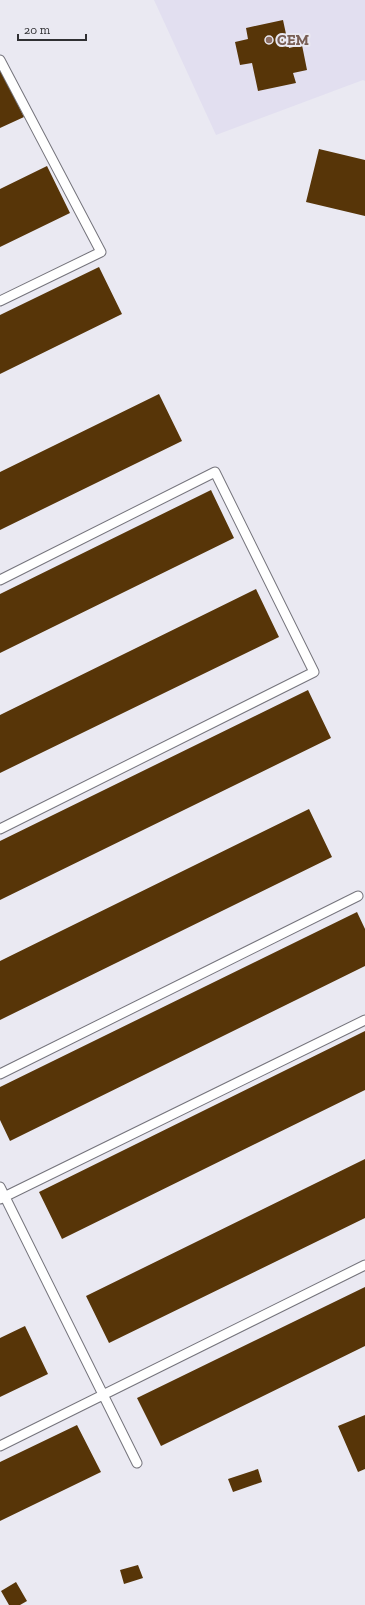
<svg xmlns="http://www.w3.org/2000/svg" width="365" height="1605" font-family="'Zilla Slab',serif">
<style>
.built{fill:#e2dff0}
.building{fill:#573508}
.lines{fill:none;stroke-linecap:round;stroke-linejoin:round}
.lane-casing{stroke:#75747c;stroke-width:11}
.lane{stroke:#fff;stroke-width:9}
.education-dot{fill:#8d6e63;stroke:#eae9f2;stroke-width:1.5}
.labels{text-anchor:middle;stroke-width:4;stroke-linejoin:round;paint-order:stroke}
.education-label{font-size:15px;font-weight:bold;fill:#785e54;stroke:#eae9f2;text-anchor:start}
</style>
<rect width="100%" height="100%" fill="#eae9f2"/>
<path class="built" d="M154,0H365V81L363,80L216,135Z"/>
<path class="building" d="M283,20L289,48L302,45L307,70L293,73L296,83L258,91L252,63L240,65L235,42L248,39L246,28Z
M0,68L24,117L0,128Z
M319,149L365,160V216L306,202Z
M47,166L70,213L0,247V189Z
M99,267L122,314L0,374V315Z
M159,394L182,441L0,530V472Z
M211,490L234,538L0,653V594Z
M256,589L279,637L0,773V715Z
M308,690L331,738L0,900V841Z
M309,809L332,857L0,1020V961Z
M357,912L365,929V966L10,1141L0,1120V1087Z
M365,1031V1090L62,1239L39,1192Z
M365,1159V1218L109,1343L86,1296Z
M365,1287V1346L161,1446L137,1398Z
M25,1326L48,1374L0,1397V1338Z
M365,1415V1469L358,1472L338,1426Z
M77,1425L101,1472L0,1521V1462Z
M258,1469L262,1482L233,1492L228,1479Z
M138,1565L143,1578L124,1584L120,1570Z
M16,1582L27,1601L20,1605H9L1,1591Z"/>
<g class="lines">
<g class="lane-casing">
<path id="lane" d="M0,60L101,252L0,301
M0,580L215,472L314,672L0,829
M0,1074L358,896
M0,1187L137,1463
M0,1199L365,1020
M0,1446L365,1265"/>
</g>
<use href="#lane" class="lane"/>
</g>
<circle class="education-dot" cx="269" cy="40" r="4"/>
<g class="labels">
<g class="education-label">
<text x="277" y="45">CEM</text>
</g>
</g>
<path d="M18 34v6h68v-6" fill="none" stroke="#303033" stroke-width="2"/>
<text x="24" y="34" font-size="12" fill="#303033" stroke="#eae9f2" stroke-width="3" paint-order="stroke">20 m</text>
</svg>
